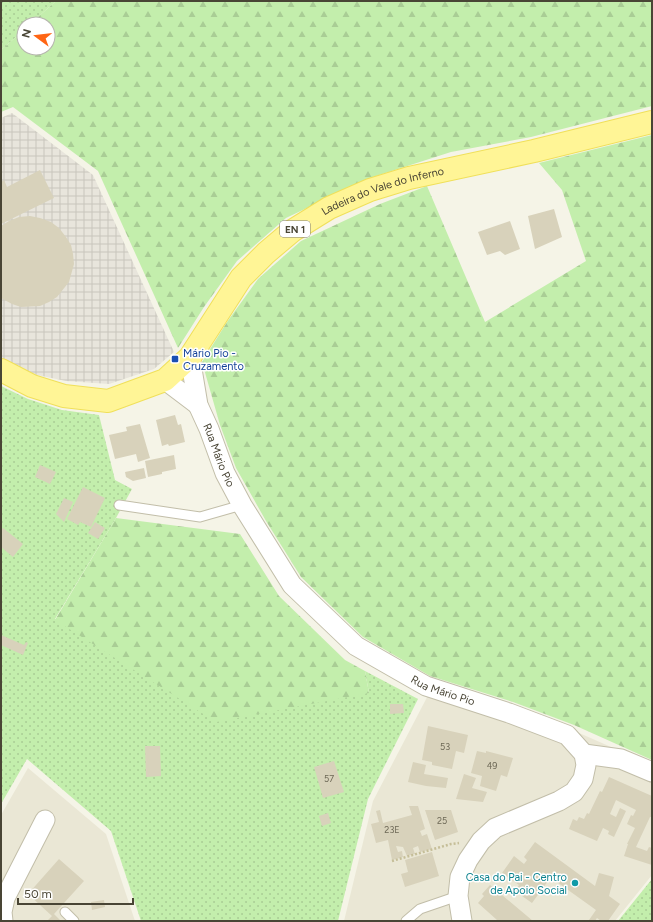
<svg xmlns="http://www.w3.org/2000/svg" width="653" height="922" font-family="Figtree,sans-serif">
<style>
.residential{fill:#eae7d5}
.industrial{fill:url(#industrial-grid)}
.grass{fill:url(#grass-dots)}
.forest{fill:url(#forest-firs)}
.building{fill:#d8d2bb}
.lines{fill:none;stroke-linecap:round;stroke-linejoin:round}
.lane-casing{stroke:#c2bea9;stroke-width:11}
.street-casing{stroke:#c2bea9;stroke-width:21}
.primary-casing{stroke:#f0e05a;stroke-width:24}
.path{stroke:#c5be98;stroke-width:2.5;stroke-dasharray:2 2;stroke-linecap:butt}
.lane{stroke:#fff;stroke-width:9}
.street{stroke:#fff;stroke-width:19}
.primary{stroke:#fff596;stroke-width:22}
.transit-dot{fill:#1a4fb4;stroke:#fff;stroke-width:1.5}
.culture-dot{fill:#0f9aa8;stroke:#fff;stroke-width:1.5}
.labels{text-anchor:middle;stroke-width:3;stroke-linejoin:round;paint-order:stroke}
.number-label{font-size:9px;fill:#6d6856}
.shield{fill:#fff;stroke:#807d72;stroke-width:1}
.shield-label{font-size:10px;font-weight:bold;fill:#494535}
.street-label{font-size:11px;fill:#494535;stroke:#fff}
.transit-label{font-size:11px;fill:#164399;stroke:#fff;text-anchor:start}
.culture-label{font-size:11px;fill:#0d838f;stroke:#fff;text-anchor:end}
</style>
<defs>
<pattern id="industrial-grid" width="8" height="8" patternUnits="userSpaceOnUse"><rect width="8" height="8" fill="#e8e5dc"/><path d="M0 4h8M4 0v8" fill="none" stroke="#c8c6bd"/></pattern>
<pattern id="grass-dots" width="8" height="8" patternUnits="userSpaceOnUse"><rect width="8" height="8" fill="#c3eeac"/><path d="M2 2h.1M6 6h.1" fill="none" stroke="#a9cd95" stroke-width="1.8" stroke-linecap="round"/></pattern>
<pattern id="forest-firs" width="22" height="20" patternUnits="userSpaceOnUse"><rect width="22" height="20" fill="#c3eeac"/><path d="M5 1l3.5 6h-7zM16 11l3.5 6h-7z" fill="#a9cd95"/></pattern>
</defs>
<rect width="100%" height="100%" fill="#f5f4e7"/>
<path class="residential" d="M436,680L570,729L652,765V875L615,921H344L373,801Z
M28,768L106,834L135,921H1V815Z"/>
<path class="industrial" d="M12,113L93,175L174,352L154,369L109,384L66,381L37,375L9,363L1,357V118Z"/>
<path class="grass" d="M1,1H56L30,24H24V30L1,50Z
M1,386L28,399L62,410L99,415L115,480L132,489L116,518L55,619L369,693L365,671L418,699L368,799L338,921H141L111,831L27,759L1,804Z
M652,879V921H618Z"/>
<path class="forest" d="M56,1H652V106L531,137L451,152L370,178L286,218L237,261L204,307L178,348L98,171L13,107L1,112V50L24,30V48H48V24H30Z
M652,135V760L574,725L513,702L430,676L363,637L301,577L266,521L236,468L220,425L202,362L227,322L258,279L301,241L380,204L427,186L485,322L586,261L562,190L539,163Z
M116,518L240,534L279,596L345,660L365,671L369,693L216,722L55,620Z"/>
<path class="building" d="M40,170L54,198L1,224V182L4,180L7,187Z
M554,209L562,237L535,249L528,216Z
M30,216L40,218L51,222L59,228L66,237L71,245L73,254L74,264L69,282L57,297L49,302L40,306L21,307L12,304L1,298V226L9,221L19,217Z
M510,221L520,249L505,255L500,251L487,255L478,232Z
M175,415L178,425L181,424L185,442L169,446L168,444L162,446L156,420Z
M140,424L150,458L138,462L136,454L115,459L109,435L127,431L126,427Z
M174,455L176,469L162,472V474L148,477L145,461Z
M40,465L56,472L50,484L35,477Z
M144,468L146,478L133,481L126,477L125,472Z
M83,487L105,498L91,527L80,522L78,525L67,519Z
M64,498L73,502L64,522L56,514Z
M95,522L105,528L98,539L88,533Z
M3,528L23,544L13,557L1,547V531Z
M1,635L24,645L26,642L28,643L23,655L1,645Z
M390,704H403L404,713L390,714Z
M428,726L468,735L464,753L456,751L452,769L432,765V762L422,760Z
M145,746H160L161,776L146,777Z
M477,751L486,753V751L513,758L507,777L501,775L496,791L480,786L482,776L471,773Z
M334,761L344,792L323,798L314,767Z
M413,762L426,765L424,774L448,778L446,788L426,786L408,782Z
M464,774L476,778L472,788L487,792L483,802L456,799Z
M609,777L652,796V817H650L636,847L647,851L649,847L652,848V865L624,856L628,844H627L635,828L627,824L631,815L633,816L636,810L616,800L610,814L616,817L620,808L626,811L614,837L608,834L609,831L603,828L597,841L569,829L573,819L577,821L579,817L584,819L587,813L589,814L600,791L602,792Z
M409,806H418L425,829L420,831L422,836L427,834L432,849L420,852L418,846L413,848L415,854L407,856L403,847L396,846L398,852L402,851L403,857L392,860L388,840L376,843L371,824L379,822L376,811L380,810L383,823L412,815Z
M425,810H451L458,832L435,840Z
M328,813L331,823L322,826L319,816Z
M535,842L595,886L599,873L614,877L609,896L620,904L608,921H601L597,918L595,921L589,920L596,910L543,872L540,875L548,881L532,903L515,891L519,885L502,873L514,856L524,864L527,860L524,857Z
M432,852L439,876L405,887L401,874L408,872L405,860Z
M59,859L84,881L54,914L61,921H47L52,916L28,894Z
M490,885L533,921H496L497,920L478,903L484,896L482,894Z
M104,900L105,907L92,910L91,902Z"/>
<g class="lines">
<g class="lane-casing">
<path id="lane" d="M119,505L200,517L242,505
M65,912L74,921
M406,921L420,909L458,896"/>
</g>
<g class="street-casing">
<g id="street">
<path id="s1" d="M190,357L198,405L209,429L225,473L242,505L292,585L356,646L426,686L509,713L567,735L584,754L586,765L583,779L574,792L559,801L495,828L481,841L468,860L460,877L458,896L462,921"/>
<path d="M165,380L198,405"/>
<path d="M584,754L621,759L652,772"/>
<path d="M3,921L2,912L5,898L45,820"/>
</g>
</g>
<g class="primary-casing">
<g id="primary">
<path id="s2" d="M1,370L32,386L64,396L108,401L165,380L190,357L241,278L266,253L292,231L329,208L370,190L409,178L534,151L652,122"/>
</g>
</g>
<path class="path" d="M392,861L451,844L459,843"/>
<use href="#lane" class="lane"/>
<use href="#street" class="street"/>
<use href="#primary" class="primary"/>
</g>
<rect class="transit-dot" x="171" y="355" width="8" height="8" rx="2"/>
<circle class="culture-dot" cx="575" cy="883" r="4"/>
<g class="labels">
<g class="number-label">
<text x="445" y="750">53</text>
<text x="492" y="769">49</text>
<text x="329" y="782">57</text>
<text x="442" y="824">25</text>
<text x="392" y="833">23E</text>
</g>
<rect class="shield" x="280" y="221" width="30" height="16" rx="3"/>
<g class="shield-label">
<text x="295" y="233">EN 1</text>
</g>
<g class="street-label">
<text dy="4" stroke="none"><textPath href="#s2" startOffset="471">Ladeira do Vale do Inferno</textPath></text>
<text dy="4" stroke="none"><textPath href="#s1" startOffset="103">Rua Mário Pio</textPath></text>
<text dy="4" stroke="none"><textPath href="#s1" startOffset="439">Rua Mário Pio</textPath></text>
</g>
<g class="transit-label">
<text x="183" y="357">Mário Pio -<tspan x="183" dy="13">Cruzamento</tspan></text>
</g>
<g class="culture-label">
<text x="567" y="881">Casa do Pai - Centro<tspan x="567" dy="13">de Apoio Social</tspan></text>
</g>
</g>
<rect width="653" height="922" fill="none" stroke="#494535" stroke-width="4"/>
<g transform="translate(36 36) rotate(285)"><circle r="19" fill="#ffffff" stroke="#b6b5ae"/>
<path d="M0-3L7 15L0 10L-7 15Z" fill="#ff6514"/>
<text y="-6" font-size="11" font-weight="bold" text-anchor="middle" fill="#494535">N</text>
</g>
<path d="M18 898v6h115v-6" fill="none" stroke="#494535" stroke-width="2"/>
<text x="24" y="898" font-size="12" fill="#494535" stroke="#ffffff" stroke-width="3" paint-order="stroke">50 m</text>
</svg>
